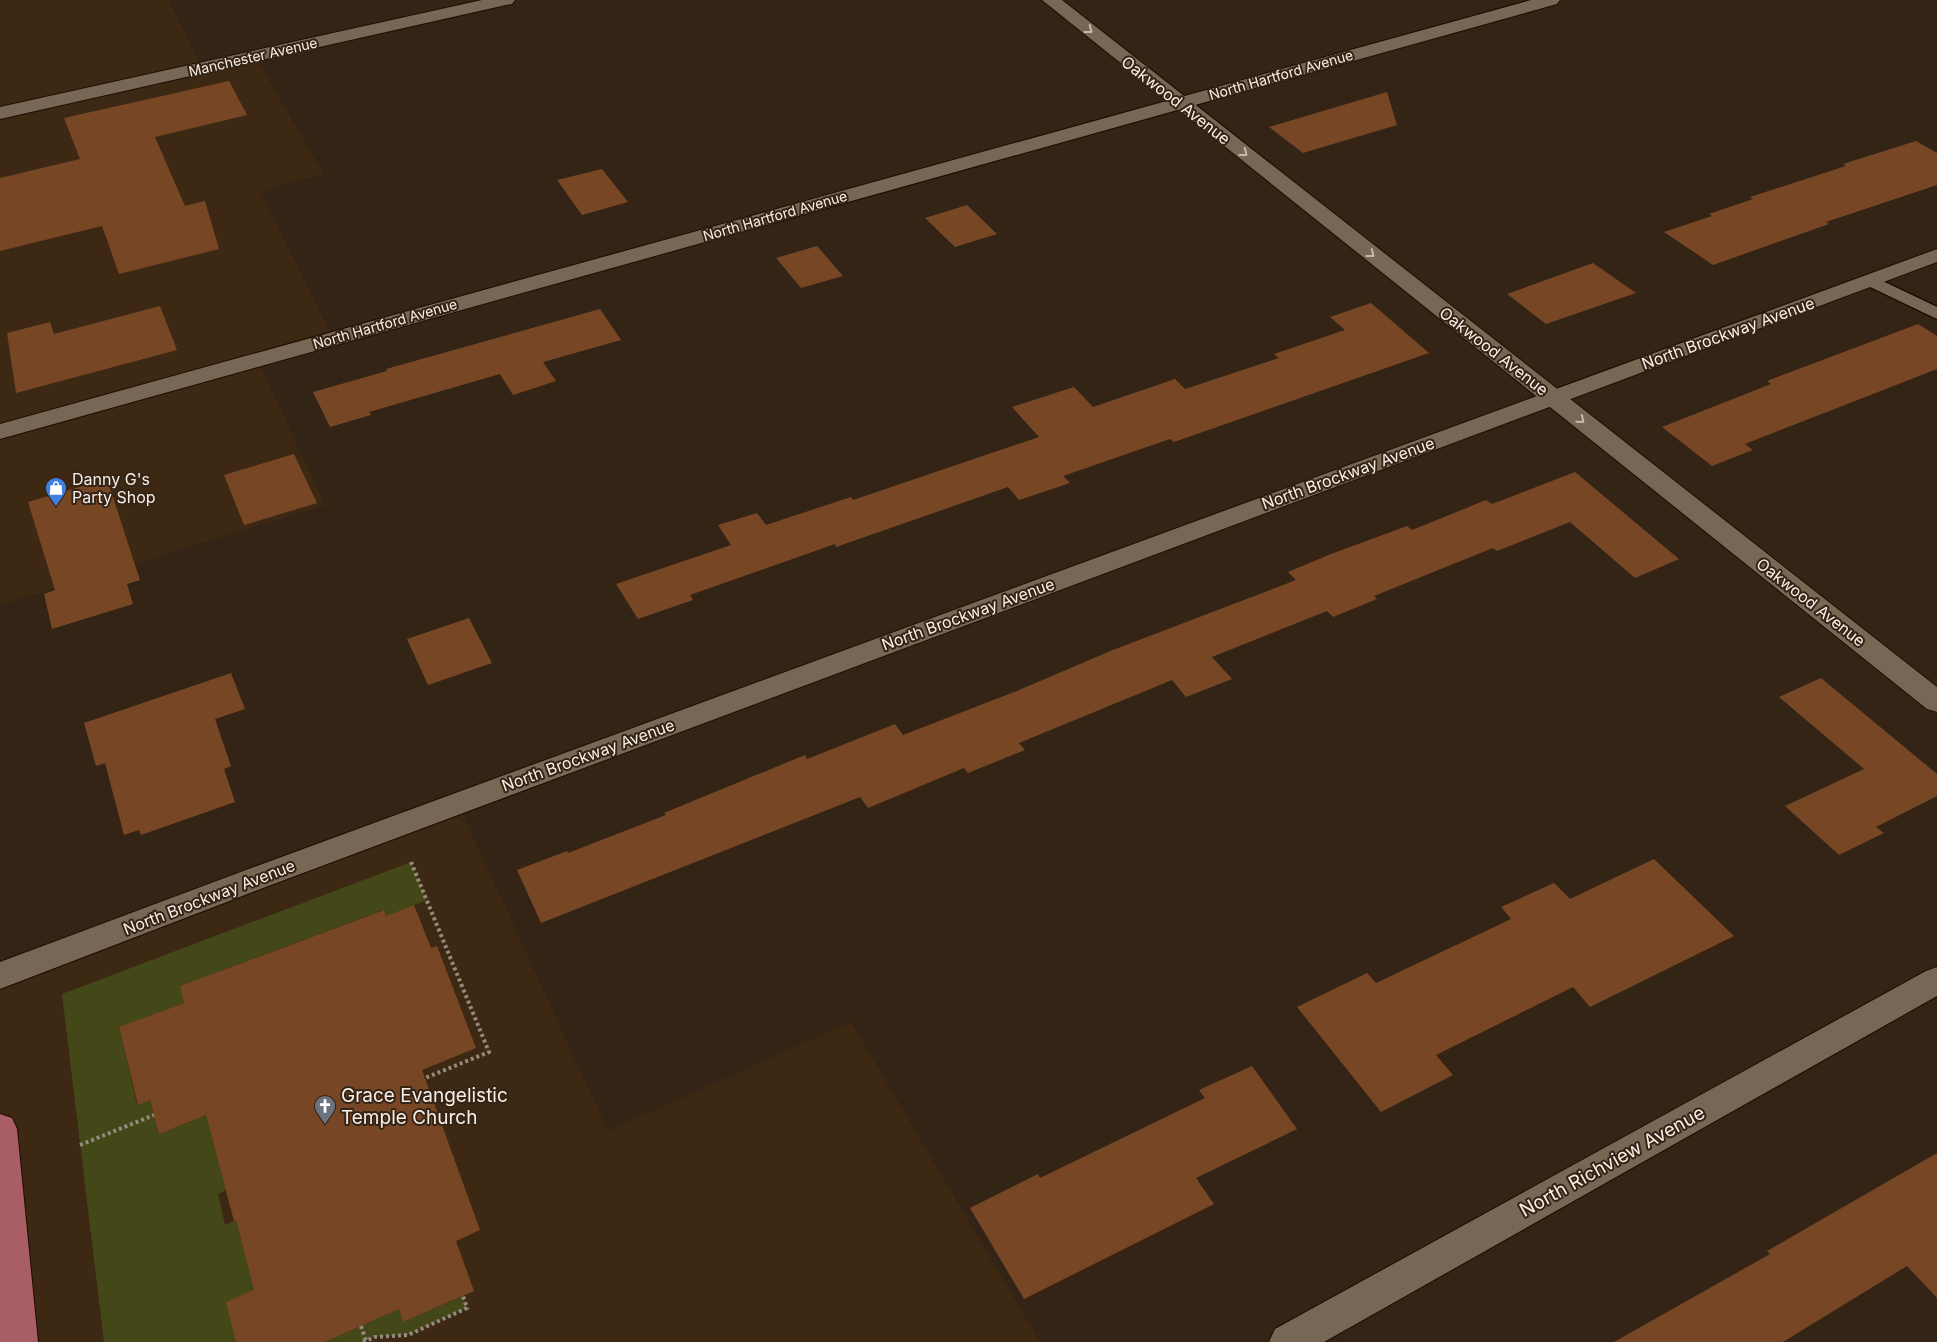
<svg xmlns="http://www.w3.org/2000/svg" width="1937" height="1342" font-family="Inter,sans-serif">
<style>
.built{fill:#3d2814}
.green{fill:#444718}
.building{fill:#774725}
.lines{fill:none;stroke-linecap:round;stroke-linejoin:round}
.service-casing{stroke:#1b0d02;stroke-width:3}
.minor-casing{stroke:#1b0d02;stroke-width:2}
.tertiary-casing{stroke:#1b0d02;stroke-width:2}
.primary-casing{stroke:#1b0d02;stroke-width:2}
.path{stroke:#96897d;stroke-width:4;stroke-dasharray:3 3;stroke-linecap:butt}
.service{fill:#796756;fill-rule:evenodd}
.minor{fill:#796756;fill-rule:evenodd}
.tertiary{fill:#796756;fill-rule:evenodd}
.primary{fill:#a95d64;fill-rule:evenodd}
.oneway{stroke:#c6b8ac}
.labels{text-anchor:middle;stroke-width:4;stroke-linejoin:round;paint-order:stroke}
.far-street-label{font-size:14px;fill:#f9eee5;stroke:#342416}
.street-label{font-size:16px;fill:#f9eee5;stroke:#342416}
.poi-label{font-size:16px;fill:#f9eee5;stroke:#342416;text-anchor:start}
.near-poi-label{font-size:19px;fill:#f9eee5;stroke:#342416;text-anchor:start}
.near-street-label{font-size:19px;fill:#f9eee5;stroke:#342416}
</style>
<rect width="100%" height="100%" fill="#342416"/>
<path class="built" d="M0,0H169L202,68L255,56L324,174L261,191L333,339L258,360L325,505L0,605Z
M458,804L608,1131L851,1022L1040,1342H0V976Z"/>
<path class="green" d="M411,862L427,900L386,916L383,910L180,986L184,1003L119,1027L137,1104L150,1100L159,1134L206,1115L226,1190L218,1194L225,1225L236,1220L254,1290L236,1342H104L62,994Z
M463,1296L467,1308L408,1335L375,1337L363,1342H325L399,1309L403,1322Z"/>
<path class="building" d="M229,81L247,115L155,137L185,206L205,201L219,249L119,274L102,226L0,251V178L80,159L64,118Z
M1387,92L1397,125L1303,153L1269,127Z
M1916,141L1937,153V185L1826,222L1829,224L1713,265L1664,232L1712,216L1709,214L1753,199L1750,197L1846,166L1843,164Z
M602,169L628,202L582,215L557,180Z
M967,205L997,234L955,247L925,218Z
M817,246L843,276L801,288L776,258Z
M1593,263L1636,293L1546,324L1507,294Z
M1371,303L1429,353L1174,442L1170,439L1063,476L1070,483L1019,500L1008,487L836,547L835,544L690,595L693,600L638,619L616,584L731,545L718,525L757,513L766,525L851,497L853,500L1039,437L1012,407L1074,387L1093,407L1175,379L1185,389L1279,358L1274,354L1345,330L1330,317Z
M160,306L177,350L16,393L7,333L50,322L54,334Z
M600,309L621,340L543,362L556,381L513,395L500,374L369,412L371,415L330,427L313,392L387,371L386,369Z
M1918,324L1937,336V369L1745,444L1753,450L1712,466L1662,427L1771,384L1767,381Z
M294,454L317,503L244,525L224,475Z
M1575,472L1679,559L1635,578L1570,522L1497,551L1493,548L1374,596L1377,599L1333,617L1327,611L1212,657L1232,679L1186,697L1172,680L1019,743L1025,750L968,773L964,768L868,808L860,797L541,923L517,870L567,851L568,853L666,815L664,813L805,755L807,759L895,724L903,735L1019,690L1113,650L1296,580L1288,572L1331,554L1407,526L1412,530L1486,500L1492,504Z
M107,479L140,580L127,584L133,604L52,629L44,594L55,590L28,502Z
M469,618L492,663L428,685L407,639Z
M231,673L245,709L215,719L231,766L224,769L235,802L141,835L139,830L124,835L105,763L96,766L84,723Z
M1821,678L1937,774V796L1876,827L1884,833L1839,855L1785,806L1864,769L1779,697Z
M1654,859L1734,936L1590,1007L1573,987L1436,1055L1453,1075L1381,1112L1297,1007L1367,973L1376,983L1511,919L1501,907L1554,883L1570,899Z
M414,905L431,948L437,946L476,1048L422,1070L480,1230L456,1241L474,1291L403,1322L399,1309L325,1342H236L226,1302L254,1290L236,1220L234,1221L206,1115L159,1134L150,1100L138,1105L119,1027L184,1003L180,986L384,910L386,916Z
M1252,1066L1297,1129L1196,1178L1214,1204L1024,1299L970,1208L1038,1174L1040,1178L1205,1098L1199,1090Z
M1937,1153V1298L1907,1266L1783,1342H1614L1770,1254L1767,1251Z"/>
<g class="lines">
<g class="service-casing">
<path id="service" d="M1870,275L1937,307V319L1864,284L1862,280L1864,276Z"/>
</g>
<g class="minor-casing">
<path id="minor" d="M482,0H515L512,4L506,5L0,119V107Z
M1531,0H1560L1557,4L0,439V424Z
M1937,249V262L279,882L0,989V962L257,866Z
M1937,967V996L1324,1342H1269L1275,1329L1926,971Z"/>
</g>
<g class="tertiary-casing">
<path id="tertiary" d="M1042,0H1062L1937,687V712L1927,709Z"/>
</g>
<g class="primary-casing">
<path id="primary" d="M0,1114L12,1118L17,1129L38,1342H0Z"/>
</g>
<path class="path" d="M411,862L489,1052L425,1078
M80,1145L154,1115
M361,1326L366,1341
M363,1342L375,1337L408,1335L467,1308L463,1296"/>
<use href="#service" class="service"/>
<use href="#minor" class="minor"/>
<use href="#tertiary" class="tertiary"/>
<use href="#primary" class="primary"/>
</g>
<defs><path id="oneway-chevron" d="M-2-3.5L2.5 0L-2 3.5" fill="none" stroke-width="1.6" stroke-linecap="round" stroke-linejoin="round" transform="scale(1.25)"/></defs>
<g class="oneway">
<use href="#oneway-chevron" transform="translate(1089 30) rotate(38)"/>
<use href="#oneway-chevron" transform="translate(1244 153) rotate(38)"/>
<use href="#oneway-chevron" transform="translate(1371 254) rotate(38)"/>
<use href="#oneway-chevron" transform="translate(1581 420) rotate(39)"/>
</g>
<defs>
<g id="shop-pin" transform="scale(1.125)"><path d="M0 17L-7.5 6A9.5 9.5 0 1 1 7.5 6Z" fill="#3f7fe0" stroke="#342416"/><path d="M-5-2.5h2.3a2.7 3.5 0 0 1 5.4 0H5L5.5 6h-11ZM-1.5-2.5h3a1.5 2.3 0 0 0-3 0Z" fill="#fff"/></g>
<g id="church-pin" transform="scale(1.125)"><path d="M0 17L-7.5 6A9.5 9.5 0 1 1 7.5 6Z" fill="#6b7280" stroke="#342416"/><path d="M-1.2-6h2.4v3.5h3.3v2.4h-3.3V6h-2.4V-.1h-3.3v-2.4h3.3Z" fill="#fff"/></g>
</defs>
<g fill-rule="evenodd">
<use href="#shop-pin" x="56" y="488"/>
<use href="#church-pin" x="325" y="1106"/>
</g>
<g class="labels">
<g class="far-street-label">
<text transform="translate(253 57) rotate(-13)" y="5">Manchester Avenue</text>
<text transform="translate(1281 75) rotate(-16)" y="5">North Hartford Avenue</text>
<text transform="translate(775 216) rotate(-16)" y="5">North Hartford Avenue</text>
<text transform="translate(385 324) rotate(-16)" y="5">North Hartford Avenue</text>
</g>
<g class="street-label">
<text transform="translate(1176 100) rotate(38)" y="6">Oakwood Avenue</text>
<text transform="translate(1728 333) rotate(-20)" y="6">North Brockway Avenue</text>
<text transform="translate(1494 351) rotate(38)" y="6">Oakwood Avenue</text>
<text transform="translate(1348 473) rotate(-20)" y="6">North Brockway Avenue</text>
<text transform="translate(1811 602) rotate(38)" y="6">Oakwood Avenue</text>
<text transform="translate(968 614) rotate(-20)" y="6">North Brockway Avenue</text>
<text transform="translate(588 755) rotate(-20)" y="6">North Brockway Avenue</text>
<text transform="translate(209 897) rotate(-21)" y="6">North Brockway Avenue</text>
</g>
<g class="poi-label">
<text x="72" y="485">Danny G's<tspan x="72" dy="18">Party Shop</tspan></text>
</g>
<g class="near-poi-label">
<text x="341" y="1102">Grace Evangelistic<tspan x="341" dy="22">Temple Church</tspan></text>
</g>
<g class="near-street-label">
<text transform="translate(1612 1161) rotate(-29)" y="7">North Richview Avenue</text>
</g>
</g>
</svg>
